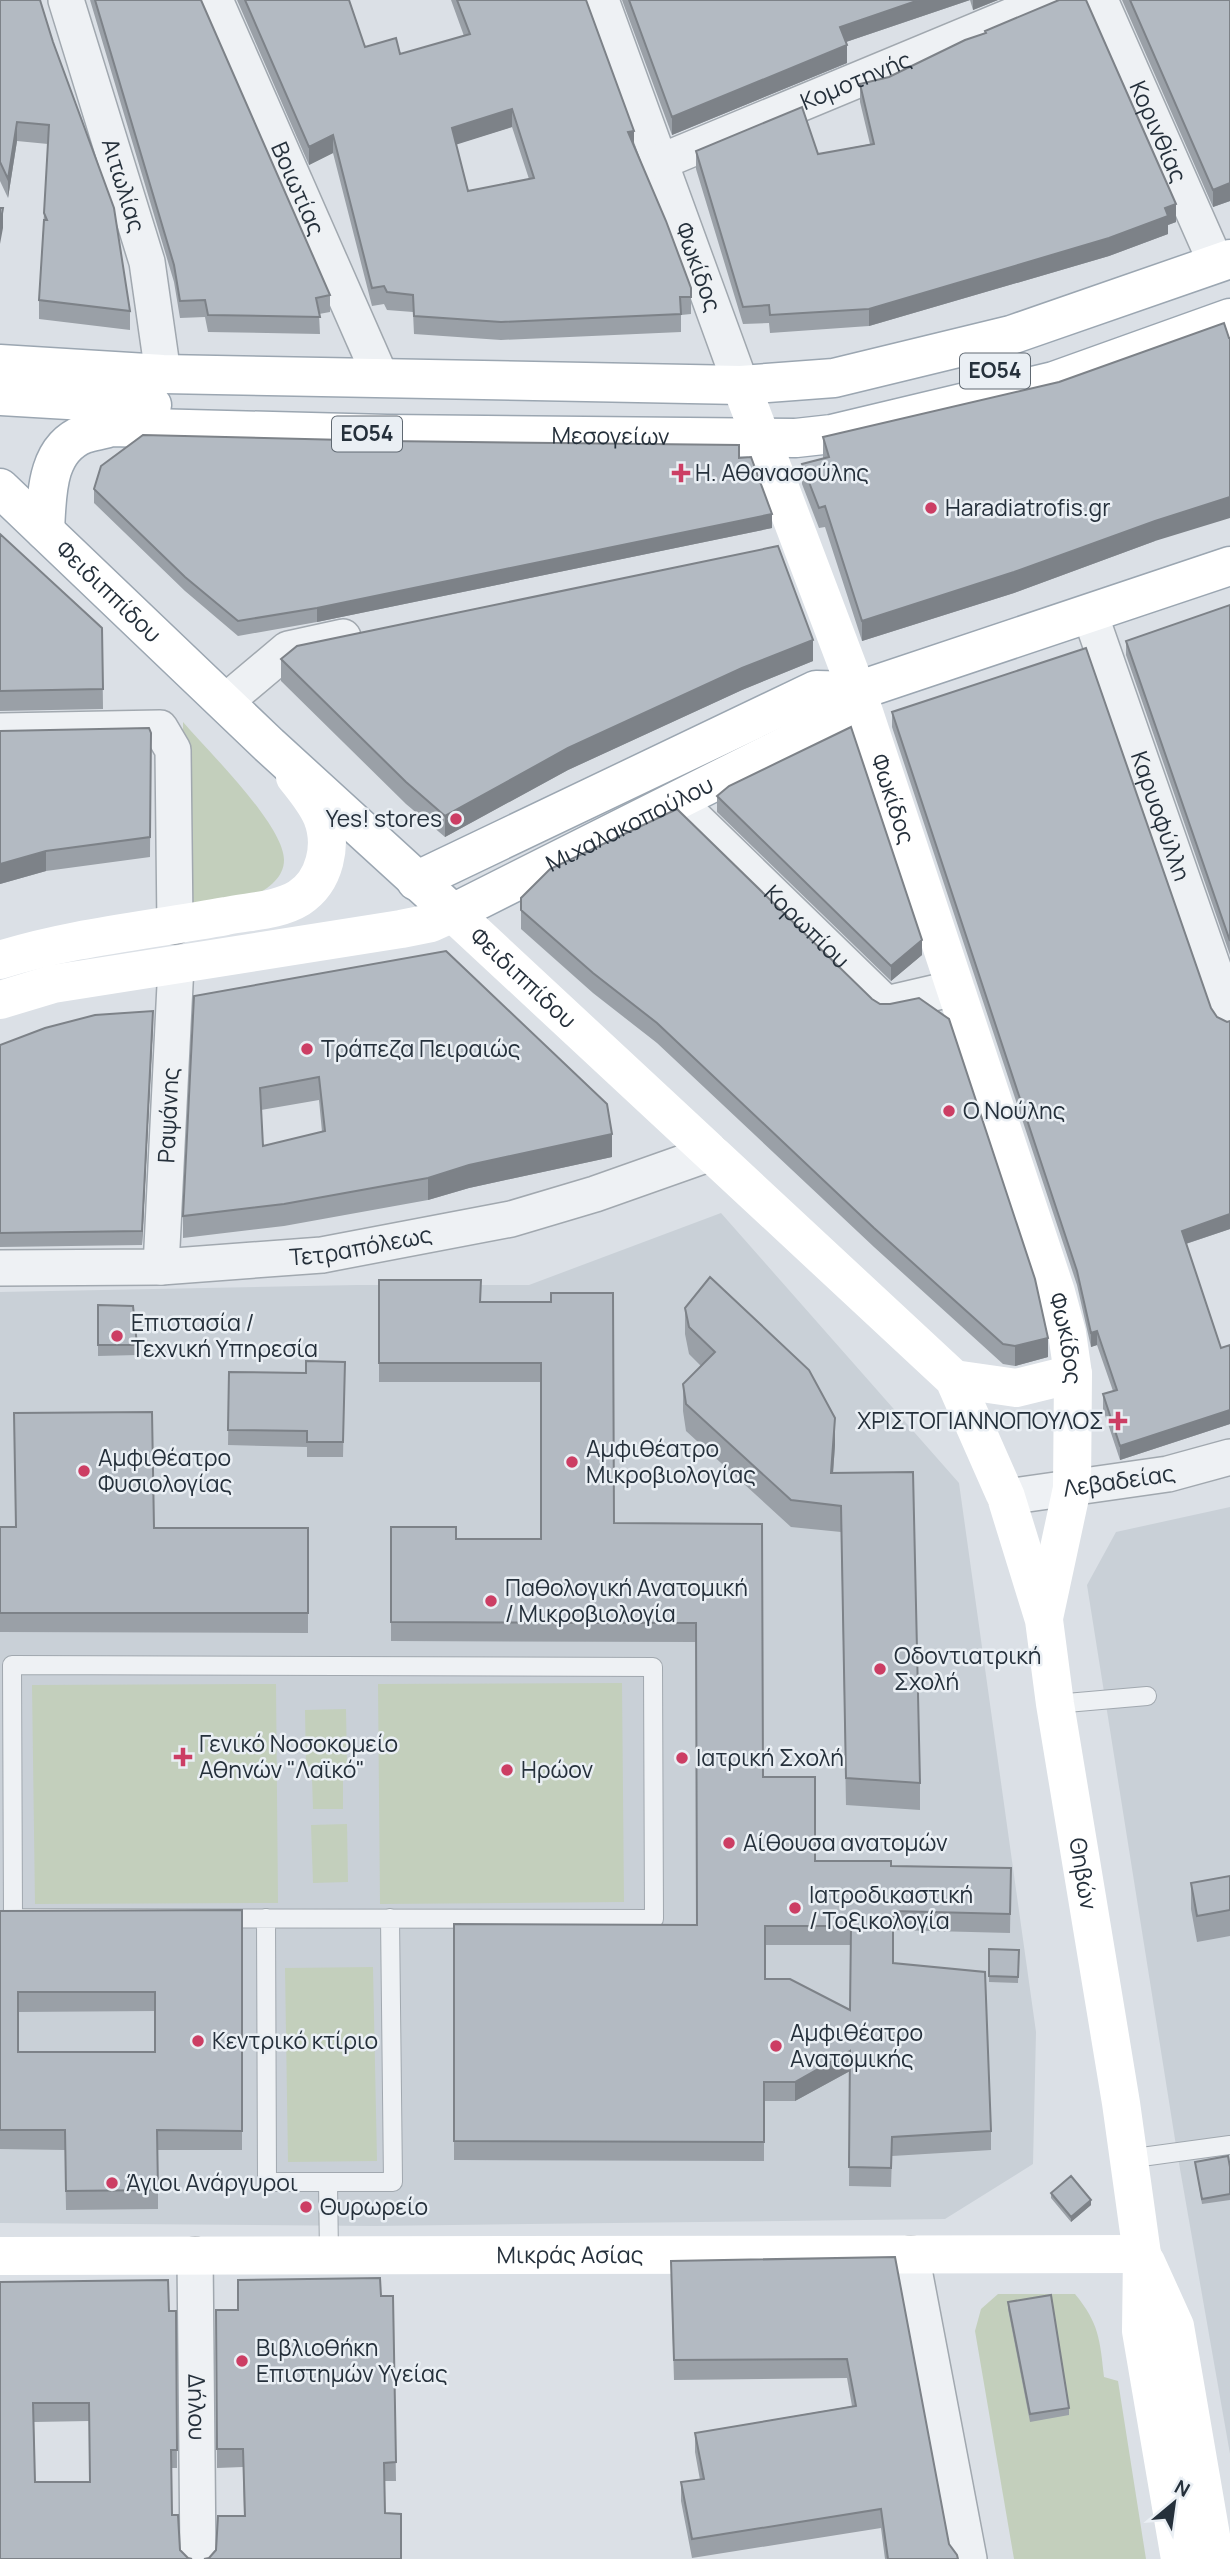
<svg xmlns="http://www.w3.org/2000/svg" width="1230" height="2559" font-family="Manrope,sans-serif">
<style>
.built{fill:#c9d0d7}
.green{fill:#c3cfbc}
.lines{fill:none;stroke-linecap:round;stroke-linejoin:round}
.lane-casing{stroke:#a1a8af;stroke-width:20}
.street-casing{stroke:#a1a8af;stroke-width:38}
.primary-casing{stroke:#9ba6b1;stroke-width:41}
.lane{stroke:#eef1f4;stroke-width:18}
.street{stroke:#eef1f4;stroke-width:35}
.secondary{stroke:#fff;stroke-width:38}
.primary{stroke:#fff;stroke-width:38}
.wall{fill:#9aa0a7;fill-rule:evenodd}
.shaded-wall{fill:#7d8288}
.building{fill:#b3bac2;stroke:#7d8288;stroke-width:2;fill-rule:evenodd}
.poi-dot{fill:#cc3e64;stroke:#eaeff4;stroke-width:2.5}
.labels{text-anchor:middle;stroke-width:5;stroke-linejoin:round;paint-order:stroke}
.shield{fill:#eaeff4;stroke:#606972;stroke-width:2}
.shield-label{font-size:21px;font-weight:bold;fill:#25303b}
.street-label{font-size:23px;fill:#25303b;stroke:#eaeff4}
.poi-label{font-size:23px;fill:#25303b;stroke:#eaeff4;text-anchor:start}
</style>
<rect width="100%" height="100%" fill="#dbe0e6"/>
<path class="built" d="M721,1213L959,1483L1036,2032L1033,2164L945,2219L375,2226L0,2223V1292L357,1285H529Z
M1230,1507V2454L1177,2152L1087,1585L1116,1532Z"/>
<path class="green" d="M183,722C207,750 284,825 284,860C284,879 265,891 249,898C230,906 205,906 185,910Z
M622,1683L624,1902L380,1904L378,1684Z
M276,1684L278,1903L35,1904L32,1685Z
M346,1709L347,1766L306,1767L305,1710Z
M343,1778V1809H313L312,1779Z
M347,1824L348,1882L313,1883L311,1825Z
M373,1967L377,2161L288,2162L285,1968Z
M998,2294H1075C1099,2323 1100,2340 1104,2377L1118,2381L1146,2559H1014L975,2331L981,2309Z"/>
<g class="lines">
<g class="lane-casing">
<path id="lane" d="M12,1665L653,1667L654,1919L13,1918Z
M1055,1704L1147,1696
M266,1918L267,2182H393L390,1918
M1127,2159L1230,2145
M328,2182L329,2255"/>
</g>
<g class="street-casing">
<g id="street">
<path id="s1" d="M66,0L147,262L163,374"/>
<path id="s2" d="M215,0L381,378"/>
<path id="s3" d="M601,0L741,385"/>
<path id="s4" d="M1100,0L1216,263"/>
<path id="s5" d="M660,162L1050,0"/>
<path id="s6" d="M1090,614L1230,1016"/>
<path d="M225,702L288,649L343,637"/>
<path d="M0,731L160,728L173,750L175,926"/>
<path id="s7" d="M676,800L886,1004L955,988"/>
<path id="s8" d="M161,1267L176,965"/>
<path id="s9" d="M0,1268L161,1267L322,1255L511,1219L595,1194L711,1153"/>
<path id="s10" d="M1006,1497L1168,1474L1230,1457"/>
<path d="M911,2254L969,2559"/>
<path id="s11" d="M195,2255L198,2559"/>
</g>
</g>
<g class="primary-casing">
<g id="primary">
<path d="M0,364L163,374L741,385L834,378L1011,335L1230,259"/>
<path d="M0,396L152,405"/>
<path id="s15" d="M0,488L269,745L453,913L829,724L857,691L1230,566"/>
<path id="s16" d="M45,531C47,497 45,449 84,434C93,431 103,430 111,427L387,434L796,438L832,434L1054,381L1230,318"/>
<path d="M416,881L816,690L857,691"/>
</g>
</g>
<use href="#lane" class="lane"/>
<use href="#street" class="street"/>
<g class="secondary">
<path id="s12" d="M741,385L857,691L1056,1292L1067,1333L1073,1374L1072,1488L1044,1618"/>
<path d="M0,960C73,937 151,930 226,916C249,911 278,911 299,898C325,881 333,845 322,817C316,803 304,788 295,777"/>
<path id="s13" d="M0,1000L53,984L401,929L431,923L453,913L954,1379L1006,1497L1044,1620L1055,1704L1121,2103L1142,2254L1141,2331L1180,2559"/>
<path d="M954,1379L1016,1388L1073,1374"/>
<path id="s14" d="M0,2256L1142,2254"/>
<path d="M1146,2262L1175,2326L1215,2559"/>
</g>
<use href="#primary" class="primary"/>
</g>
<path class="wall" d="M0,0L130,311V330L39,319V300L48,144L17,141L8,198L0,181Z
M90,0H201L330,295V312L319,314L320,334L208,332L205,317L180,318L174,282Z
M237,0H349L365,47L400,54L464,36L451,0H586L634,144L691,288V314L681,315V332L501,340L414,334L413,312L387,310L384,304L372,306L333,153L309,165ZM512,127L529,179L468,191L456,144Z
M622,0H998L973,10L970,0L846,42L847,63L672,135Z
M1122,0H1230V201L1213,207Z
M889,77L1176,222L1168,225V234L1109,256L869,326L770,333L769,323L743,324L696,169V151L818,154L870,144L860,102V84Z
M823,437L1155,541L1014,593L862,641L825,527L819,528L802,484V464L823,458Z
M739,458L772,528L317,622L238,636L185,591L94,503V489Z
M0,534L102,628L103,709L0,711Z
M1230,605V955L1126,655V641Z
M281,659L813,661L742,690L568,770L445,837L406,804L281,681Z
M892,712L1230,1229L1186,1244L1221,1348L1230,1345V1424L1120,1460L1103,1409V1394L1113,1391L1097,1345L1091,1347L1077,1285L892,727Z
M0,731L151,733L150,857L46,871L0,884Z
M717,796L922,955L891,981L717,812Z
M521,898L1048,1357L1015,1366L1003,1364L874,1247L657,1043L593,993L521,929Z
M194,996L612,1157L469,1188L428,1200L284,1226L183,1238V1216ZM319,1100L322,1132L263,1146L261,1110Z
M153,1024L142,1245L0,1247V1045Z
M379,1280L481,1302H551L614,1523L762,1524L763,1777L815,1861L891,1866L1011,1868L1010,1933L893,1930V1963L991,2131V2150L892,2156L891,2187L849,2186L850,2071L795,2101H764V2161L454,2160V1924L697,1925L696,1642L391,1641V1527L456,1539H541V1382H379ZM765,1945H851L850,2010L765,1979Z
M98,1305L137,1345V1355L98,1356Z
M685,1308L835,1445L833,1473L920,1783V1810L846,1805L841,1532L791,1527L686,1431L683,1411V1384L701,1366L689,1354L685,1334Z
M345,1362L343,1457H307V1447L228,1445L229,1372L306,1373Z
M0,1527L308,1528V1633L0,1632Z
M1230,1876V1936L1197,1942L1191,1909V1883Z
M242,1910V2150H158V2209L66,2210L65,2150L0,2149V1911ZM155,2011V2052H18V2012Z
M989,1949L1019,1950L1018,1983L989,1982Z
M1195,2162L1230,2167V2200L1202,2204Z
M1051,2193L1091,2205L1071,2222L1051,2198Z
M895,2257L949,2544L958,2559H885L881,2528L692,2558L681,2501V2482L700,2480L695,2452V2433L852,2406L847,2378L674,2380L671,2280Z
M0,2282L169,2311H176L177,2468H171L172,2515L180,2550L188,2558L0,2559ZM89,2421V2482H35L34,2422Z
M381,2296H393L396,2481H385V2513L209,2558L244,2516L243,2467L217,2468L216,2310H238Z
M1008,2302L1069,2408V2415L1030,2422L1008,2309Z"/>
<path class="shaded-wall" d="M919,0H970L840,44V27Z
M973,0H998L973,10Z
M847,45V63L672,135V117Z
M512,109V127L452,146V128Z
M17,122V141L8,198V179Z
M634,131V148L628,132Z
M333,135V153L309,165V147Z
M1230,183V201L1213,207V190Z
M1176,204V222L1168,225V234L1109,256L869,326V309Z
M3,208V228L0,244V225Z
M1230,497V518L1155,541L1014,593L862,641V621L1155,521Z
M772,514V528L317,622V608Z
M813,640V661L742,690L568,770L445,837V816L568,748L742,668Z
M46,851V871L0,884V864Z
M922,940V955L891,981V966Z
M153,1011V1024L142,1245V1231Z
M612,1134V1157L469,1188L428,1200V1178L469,1165Z
M1230,1214V1229L1182,1245V1231Z
M1097,1331V1345L1091,1347V1333Z
M1048,1338V1357L1015,1366V1346Z
M1230,1410V1424L1120,1460V1446Z
M835,1418V1445L831,1500V1473Z
M850,2051V2071L795,2101V2082Z
M1091,2200V2205L1071,2222V2217Z"/>
<path class="building" d="M0,0H40L53,42L114,208L130,311L39,300L44,220H47L44,213L49,125L17,122L8,179L0,162Z
M95,0H201L330,295L316,298L320,317L208,315L205,300L180,301L174,265Z
M245,0H349L365,47L396,38L400,54L470,34L457,0H586L634,131L628,132L666,221L691,288V297H680L681,314L501,322L414,316L413,295L387,292L384,286L372,288L333,135L309,147ZM512,109L534,178L468,191L452,128Z
M629,0H919L840,27L847,45L672,117Z
M1059,0H1086L1176,204L1165,208L1168,216L1109,238L869,309L770,315L769,305L743,307L696,151L802,107L818,154L874,144L860,84L889,77L965,40L986,33L985,31Z
M1130,0H1230V183L1213,190Z
M0,208H3L0,225Z
M1224,323L1229,338H1230V497L1155,521L1014,572L862,621L825,506L819,508L802,464L829,457L823,437L1059,382Z
M143,435L386,441L739,445V458L751,457L772,514L317,608L238,621L185,577L94,489L101,466Z
M0,534L102,628L103,689L0,691Z
M778,546L813,640L742,668L568,748L445,816L406,782L281,659L297,646Z
M1230,605V941L1126,641Z
M1086,648L1211,1008L1217,1017L1227,1022L1230,1021V1214L1182,1231L1221,1348L1230,1345V1410L1120,1446L1103,1394L1117,1390L1097,1331L1091,1333L1077,1271L892,712Z
M851,727L922,940L891,966L717,796L729,786Z
M149,728L151,733L150,837L46,851L0,864V731Z
M677,809L872,999L880,1004H890L919,998L949,1019L1035,1279L1048,1338L1015,1346L1003,1344L874,1228L657,1023L593,973L521,910V898L550,869Z
M446,951L607,1104L612,1134L469,1165L428,1178L284,1204L183,1216L194,996ZM319,1077L325,1131L263,1146L260,1088Z
M153,1011L142,1231L0,1233V1045L45,1028L95,1015Z
M710,1277L809,1370L835,1418L831,1473L913,1472L920,1783L846,1778L841,1506L791,1500L686,1404L683,1384L715,1352L689,1327L685,1308Z
M379,1280H481L480,1302H551V1293H613L614,1523L762,1524L763,1777H815V1861H891V1866L1011,1868L1010,1914L893,1911V1963L985,1972L991,2131L892,2137L891,2168L849,2167L850,2051L795,2082H764V2142L454,2141V1924L697,1925L696,1623L391,1622V1527H456V1539H541V1363H379ZM765,1926H851L850,2010L790,1979H765Z
M98,1305L133,1306L137,1345H98Z
M306,1361L345,1362L343,1442H307V1431L228,1430L229,1372L306,1373Z
M152,1412L154,1528H308V1613H0V1527H16L14,1413Z
M1230,1876V1910L1197,1916L1191,1883Z
M242,1910V2131L157,2130L158,2190L66,2191L65,2130H0V1911ZM18,1992H155V2052H18Z
M989,1949L1019,1950L1018,1977L989,1976Z
M1228,2156L1230,2167V2194L1202,2199L1195,2162Z
M1071,2176L1091,2200L1071,2217L1051,2193Z
M895,2257L949,2544L957,2555L958,2559H888L881,2509L692,2539L681,2482L704,2479L695,2433L856,2406L847,2359L674,2360L671,2261Z
M380,2278L381,2296H393L396,2462L384,2463L385,2513L401,2514V2559H204L209,2558L216,2550L218,2516H245L243,2449H217L216,2310H238V2280Z
M168,2280L169,2311H176L177,2450H171L172,2515H178L180,2550L188,2558L192,2559H0V2282ZM33,2403H89L90,2482H35Z
M1051,2295L1069,2408L1030,2414L1008,2302Z"/>
<g class="poi-dot">
<path d="M677.5 462.5h7v7h7v7h-7v7h-7v-7h-7v-7h7z"/>
<circle cx="931" cy="508" r="7"/>
<circle cx="456" cy="819" r="7"/>
<circle cx="307" cy="1049" r="7"/>
<circle cx="949" cy="1111" r="7"/>
<circle cx="117" cy="1336" r="7"/>
<path d="M1114.5 1410.5h7v7h7v7h-7v7h-7v-7h-7v-7h7z"/>
<circle cx="572" cy="1462" r="7"/>
<circle cx="84" cy="1471" r="7"/>
<circle cx="491" cy="1601" r="7"/>
<circle cx="880" cy="1669" r="7"/>
<path d="M179.5 1746.5h7v7h7v7h-7v7h-7v-7h-7v-7h7z"/>
<circle cx="682" cy="1758" r="7"/>
<circle cx="507" cy="1770" r="7"/>
<circle cx="729" cy="1843" r="7"/>
<circle cx="795" cy="1908" r="7"/>
<circle cx="198" cy="2041" r="7"/>
<circle cx="776" cy="2046" r="7"/>
<circle cx="112" cy="2183" r="7"/>
<circle cx="306" cy="2207" r="7"/>
<circle cx="242" cy="2361" r="7"/>
</g>
<g class="labels">
<g class="shield">
<rect x="960" y="353.5" width="70" height="35" rx="5"/>
<rect x="332" y="416.5" width="70" height="35" rx="5"/>
</g>
<g class="shield-label">
<text x="995" y="378">ΕΟ54</text>
<text x="367" y="441">ΕΟ54</text>
</g>
<g class="street-label">
<text dy="8" stroke="none"><textPath href="#s5" startOffset="212">Κομοτηνής</textPath></text>
<text dy="8" stroke="none"><textPath href="#s4" startOffset="144">Κορινθίας</textPath></text>
<text dy="8" stroke="none"><textPath href="#s1" startOffset="194">Αιτωλίας</textPath></text>
<text dy="8" stroke="none"><textPath href="#s2" startOffset="206">Βοιωτίας</textPath></text>
<text dy="8" stroke="none"><textPath href="#s3" startOffset="284">Φωκίδος</textPath></text>
<text dy="8" stroke="none"><textPath href="#s16" startOffset="639">Μεσογείων</textPath></text>
<text dy="8" stroke="none"><textPath href="#s15" startOffset="150">Φειδιππίδου</textPath></text>
<text dy="8" stroke="none"><textPath href="#s12" startOffset="441">Φωκίδος</textPath></text>
<text dy="8" stroke="none"><textPath href="#s6" startOffset="214">Καρυοφύλλη</textPath></text>
<text dy="8" stroke="none"><textPath href="#s15" startOffset="819">Μιχαλακοπούλου</textPath></text>
<text dy="8" stroke="none"><textPath href="#s7" startOffset="182">Κορωπίου</textPath></text>
<text dy="8" stroke="none"><textPath href="#s13" startOffset="558">Φειδιππίδου</textPath></text>
<text dy="8" stroke="none"><textPath href="#s8" startOffset="152">Ραψάνης</textPath></text>
<text dy="8" stroke="none"><textPath href="#s9" startOffset="362">Τετραπόλεως</textPath></text>
<text dy="8" stroke="none"><textPath href="#s12" startOffset="1008">Φωκίδος</textPath></text>
<text dy="8" stroke="none"><textPath href="#s10" startOffset="114">Λεβαδείας</textPath></text>
<text dy="8" stroke="none"><textPath href="#s13" startOffset="1661">Θηβών</textPath></text>
<text dy="8" stroke="none"><textPath href="#s14" startOffset="570">Μικράς Ασίας</textPath></text>
<text dy="8" stroke="none"><textPath href="#s11" startOffset="152">Δήλου</textPath></text>
</g>
<g class="poi-label">
<text x="695" y="481">Η. Αθανασούλης</text>
<text x="945" y="516">Haradiatrofis.gr</text>
<text x="442" y="827" text-anchor="end">Yes! stores</text>
<text x="321" y="1057">Τράπεζα Πειραιώς</text>
<text x="963" y="1119">Ο Νούλης</text>
<text x="131" y="1331">Επιστασία /<tspan x="131" dy="26">Τεχνική Υπηρεσία</tspan></text>
<text x="1104" y="1429" text-anchor="end">ΧΡΙΣΤΟΓΙΑΝΝΟΠΟΥΛΟΣ</text>
<text x="586" y="1457">Αμφιθέατρο<tspan x="586" dy="26">Μικροβιολογίας</tspan></text>
<text x="98" y="1466">Αμφιθέατρο<tspan x="98" dy="26">Φυσιολογίας</tspan></text>
<text x="505" y="1596">Παθολογική Ανατομική<tspan x="505" dy="26">/ Μικροβιολογία</tspan></text>
<text x="894" y="1664">Οδοντιατρική<tspan x="894" dy="26">Σχολή</tspan></text>
<text x="199" y="1752">Γενικό Νοσοκομείο<tspan x="199" dy="26">Αθηνών "Λαϊκό"</tspan></text>
<text x="696" y="1766">Ιατρική Σχολή</text>
<text x="521" y="1778">Ηρώον</text>
<text x="743" y="1851">Αίθουσα ανατομών</text>
<text x="809" y="1903">Ιατροδικαστική<tspan x="809" dy="26">/ Τοξικολογία</tspan></text>
<text x="790" y="2041">Αμφιθέατρο<tspan x="790" dy="26">Ανατομικής</tspan></text>
<text x="212" y="2049">Κεντρικό κτίριο</text>
<text x="126" y="2191">Άγιοι Ανάργυροι</text>
<text x="320" y="2215">Θυρωρείο</text>
<text x="256" y="2356">Βιβλιοθήκη<tspan x="256" dy="26">Επιστημών Υγείας</tspan></text>
</g>
</g>
<g transform="translate(1174 2503) rotate(29)" stroke="#eaeff4" stroke-width="5" paint-order="stroke">
<path d="M0-5L12 26L0 18L-12 26Z" fill="#25303b"/>
<text y="-10" font-size="19" font-weight="bold" text-anchor="middle" fill="#25303b">N</text>
</g>
</svg>
